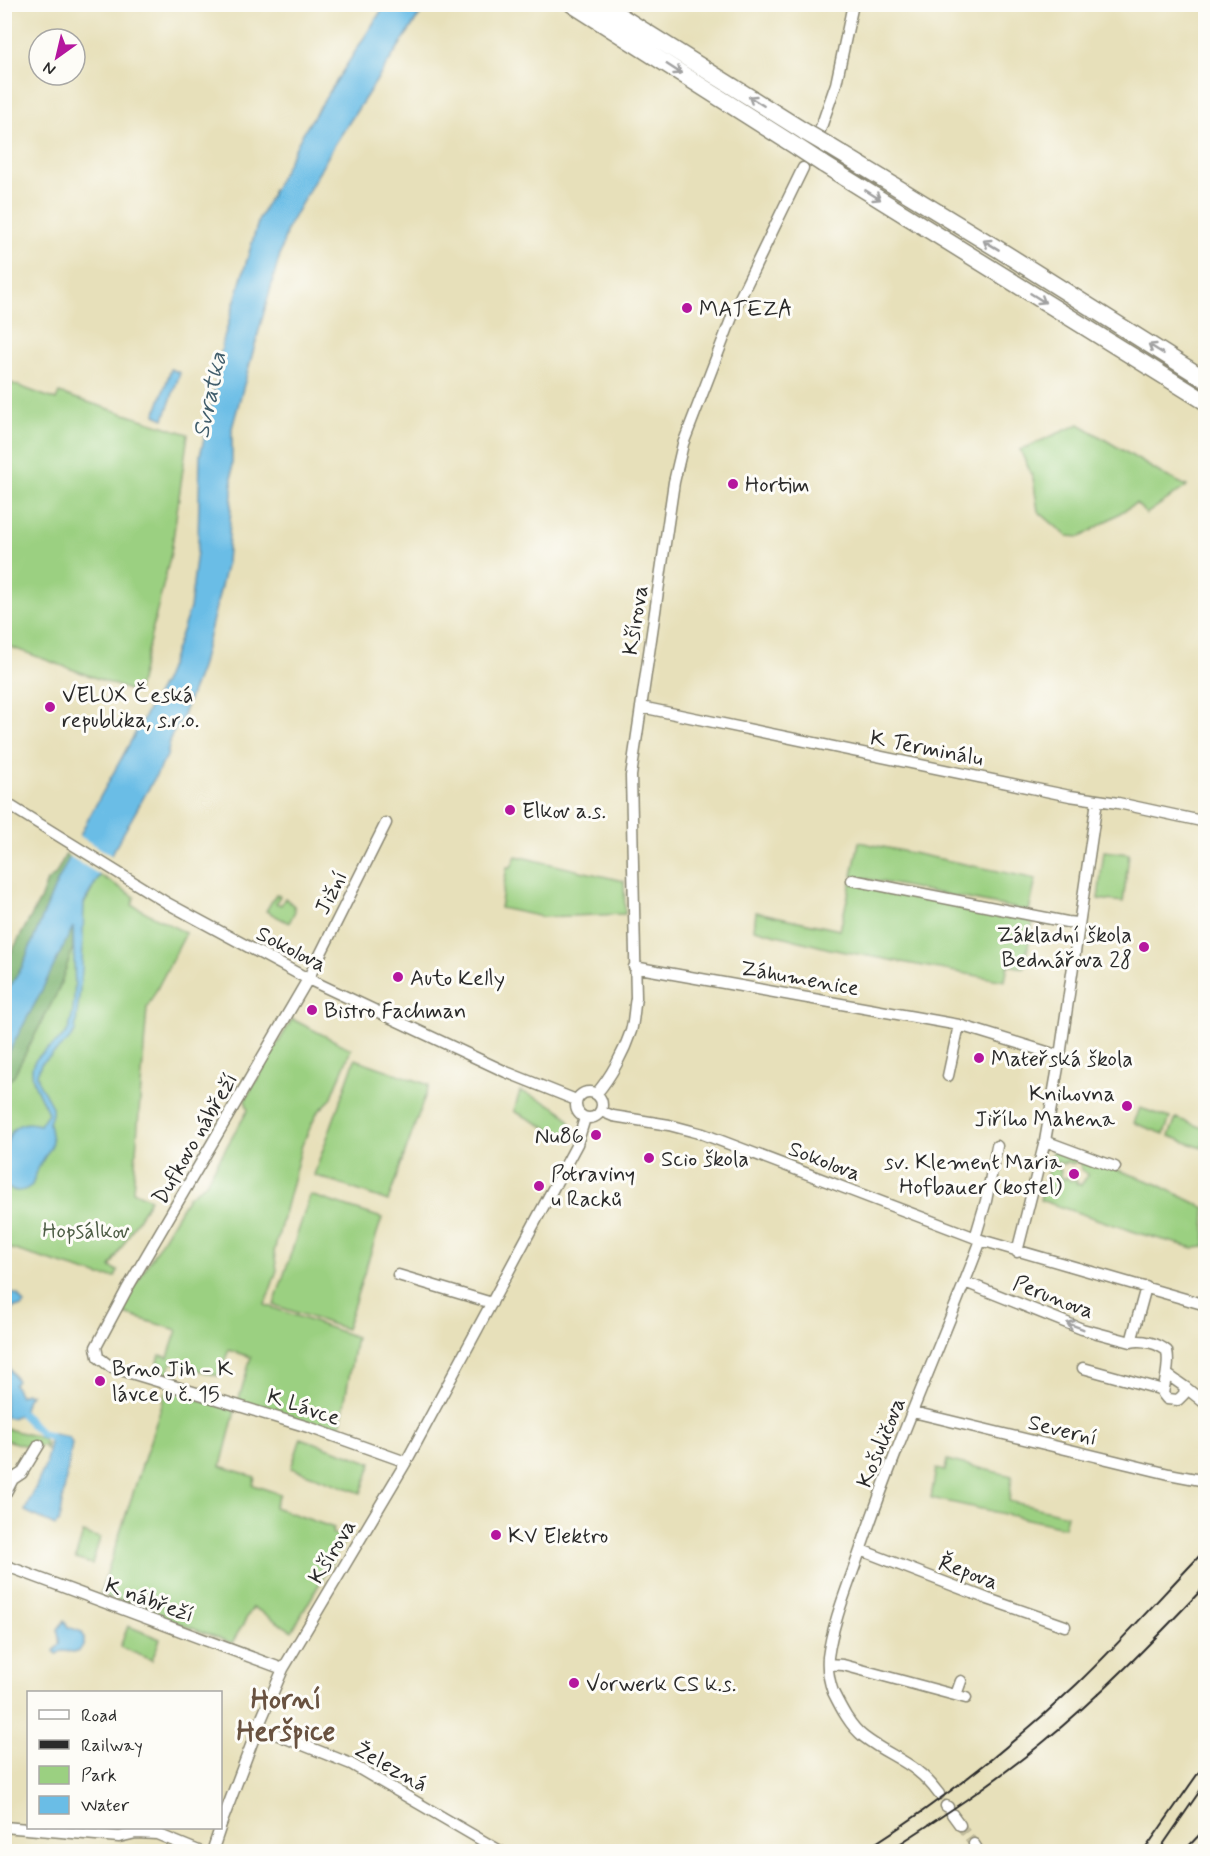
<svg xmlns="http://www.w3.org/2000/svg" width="1210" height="1856" font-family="Mynerve,sans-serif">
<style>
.green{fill:#9bd081;stroke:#637e56;stroke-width:1.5;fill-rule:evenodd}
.forest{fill:#7cb26f;stroke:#546e4d;stroke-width:1.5}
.water{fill:#6abde6;stroke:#4a7488;stroke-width:1.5}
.pier{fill:#e7e0ba}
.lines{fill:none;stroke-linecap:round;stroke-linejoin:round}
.canal{stroke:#6abde6;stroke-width:8}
.minor-tunnel{stroke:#c1bc9d;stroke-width:10;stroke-dasharray:10 5;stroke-linecap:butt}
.minor-casing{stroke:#898672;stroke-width:13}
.highway-casing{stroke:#898672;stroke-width:19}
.minor{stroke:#fff;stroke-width:10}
.highway{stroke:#fff;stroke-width:16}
.rail{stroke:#2b2b2b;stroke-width:2}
.highway-bridge-casing{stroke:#898672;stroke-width:19;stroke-linecap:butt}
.highway-bridge{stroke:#fff;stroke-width:16}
.oneway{stroke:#a0a0a0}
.poi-dot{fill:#b5179e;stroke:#fdfcf7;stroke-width:2}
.labels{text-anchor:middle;stroke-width:6;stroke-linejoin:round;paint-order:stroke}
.poi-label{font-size:22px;fill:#2b2b2b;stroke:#fdfcf7;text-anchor:start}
.street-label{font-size:22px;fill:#2b2b2b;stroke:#fdfcf7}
.park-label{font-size:22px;fill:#4d5d45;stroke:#fdfcf7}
.water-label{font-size:24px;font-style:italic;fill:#415e6c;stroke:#fdfcf7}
.district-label{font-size:28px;font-weight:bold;fill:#695240;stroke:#fdfcf7}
</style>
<rect width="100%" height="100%" fill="#fdfcf7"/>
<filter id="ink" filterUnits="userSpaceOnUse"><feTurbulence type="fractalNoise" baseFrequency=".0167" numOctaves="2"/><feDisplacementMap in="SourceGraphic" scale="12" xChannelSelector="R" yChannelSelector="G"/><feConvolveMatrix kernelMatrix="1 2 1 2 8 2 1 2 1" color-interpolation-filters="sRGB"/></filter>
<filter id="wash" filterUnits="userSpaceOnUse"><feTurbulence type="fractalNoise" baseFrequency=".008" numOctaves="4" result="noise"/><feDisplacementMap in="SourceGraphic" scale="24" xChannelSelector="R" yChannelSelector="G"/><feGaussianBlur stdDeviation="1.35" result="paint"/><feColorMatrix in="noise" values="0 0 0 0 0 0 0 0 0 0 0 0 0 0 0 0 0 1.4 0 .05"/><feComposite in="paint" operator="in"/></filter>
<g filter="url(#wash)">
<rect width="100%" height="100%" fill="#e7e0ba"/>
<path class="green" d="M8,382L56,400L59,393L188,434L171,553L137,693L5,645L4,391Z
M1079,424L1162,474L1187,486L1146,514L1136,503L1081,537L1067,536L1038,511L1033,478L1020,450Z
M859,842L1036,879L1029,911L852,876Z
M1104,851L1129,854L1123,902L1098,899Z
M516,856L624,881L625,914L543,917L500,908L507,867H511Z
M100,875L135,897L132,905L186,933L147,1008L133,1191L150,1199L110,1267L118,1271L115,1277L100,1276L5,1247L4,1059L38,998L73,925Z
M851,882L1033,921L1024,968L1008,965L1005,981L830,949L754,929L756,912L840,930Z
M276,894L280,896L276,903L281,905L285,898L294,906L295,911L289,923L266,911Z
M292,1019L351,1049L331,1099L317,1113L302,1145L274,1252L277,1270L265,1305L356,1337L339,1434L238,1402L251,1357L229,1350L218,1376L172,1362L167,1376L155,1372L160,1355L168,1357L177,1330L125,1314L121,1309L188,1197L205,1184L248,1110L245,1100Z
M355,1059L429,1085L388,1201L314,1175Z
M520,1091C538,1099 584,1113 568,1139L514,1111Z
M1140,1108L1170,1118L1164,1134L1134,1123Z
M1176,1118L1205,1129V1138L1202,1148L1169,1136Z
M1054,1147L1157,1184L1205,1208V1247L1194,1248L1141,1234L1040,1200ZM1077,1161L1079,1162L1082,1170L1088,1175L1081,1185L1076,1183L1077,1181L1074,1180L1071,1181L1066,1177L1065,1179L1060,1177L1061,1170L1055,1167L1057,1162L1064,1164L1065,1162L1073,1164Z
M310,1195L382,1218L346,1329L274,1305Z
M171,1391L235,1411L221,1466L255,1477L253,1485L280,1494L274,1507L334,1528L332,1533L345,1540L292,1631L253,1607L232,1643L100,1594L166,1392Z
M4,1428L42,1438L46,1444V1449L43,1445L33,1448L5,1440Z
M301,1438L372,1463L361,1493L291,1468Z
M947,1460L1012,1476L1009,1501L1067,1515L1064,1527L931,1498L936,1469L945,1471Z
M83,1533L100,1538L92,1564L75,1559Z
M128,1626L160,1639L152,1660L120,1647Z"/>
<path class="forest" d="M66,854L70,857L54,889L22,967L5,995V964L40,900L47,881L55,875Z
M73,925V948L58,991L13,1077L5,1084L4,1059L38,998Z"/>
<path class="water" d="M385,5H426L335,144L287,229L232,428V495L227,562L201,668L181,720L171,736L167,756L84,903L82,970L75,1032L67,1042L41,1064L37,1074L39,1083L52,1107V1114L49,1123L52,1140L51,1147L39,1166L32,1185C23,1193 15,1192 5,1187C5,1159 0,1114 40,1125L48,1113C43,1100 31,1084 32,1069C33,1052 65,1044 70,1025C78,994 73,958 73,927L38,998L5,1059V995L22,967L54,889L87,821L166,677L190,608L198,543L200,455L209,420L223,341L259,219L303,133Z
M171,369L180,373L164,419L155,415Z
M7,1292L18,1295L24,1304L21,1307H14L6,1320L11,1330L9,1348L4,1347L5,1316L11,1305L5,1302V1293Z
M4,1357H9V1368L17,1381L14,1384L20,1396L26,1393L28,1395L32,1394L27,1398L23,1413L12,1418L5,1417Z
M53,1434L69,1437L72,1443L59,1521L55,1526L25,1511L45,1466L51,1437Z
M64,1621L68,1627L82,1632L84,1637V1645L77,1652L61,1651L57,1654L54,1651C64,1640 57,1640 58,1629Z"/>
<path class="pier" d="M78,835L114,857L103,877L67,855Z"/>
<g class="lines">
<path class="canal" d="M22,1414L42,1434L51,1437"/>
</g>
</g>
<g filter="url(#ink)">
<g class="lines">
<path class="minor-tunnel" d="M960,1825L974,1844"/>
<g class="minor-casing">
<path id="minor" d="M820,130L836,84L853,4
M641,707L1070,796L1118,803L1206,822
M4,802L167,903L308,979L506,1072L576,1100
M386,823L308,979L127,1289L96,1347L98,1357L111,1367L308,1427L406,1462
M852,880L1067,922L1078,923
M634,967L959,1025L1060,1056
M948,1076L959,1025
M576 1105a13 13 0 1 1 26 0a13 13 0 1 1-26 0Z
M596,1094C611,1077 624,1052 631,1031C634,1021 634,1008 636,998L631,776L674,482L683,444L737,304L803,168
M601,1111L613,1116L669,1125L703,1134L981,1240L1206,1305
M1045,1141L1115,1167
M975,1238L986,1201L997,1146
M1017,1252L1045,1141L1060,1056L1097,801
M398,1275L492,1303
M965,1282L1082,1329L1131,1342C1143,1339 1159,1344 1167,1351C1170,1366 1165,1379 1163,1394L1167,1399L1178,1400L1184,1394L1185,1387L1168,1375
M1131,1342L1146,1287
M1083,1368L1163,1390
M1185,1387L1206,1404
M913,1412L1169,1474L1206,1481
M4,1496L13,1479L22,1473L39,1445
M861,1550L988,1599L1065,1626
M4,1565L283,1669
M828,1664L843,1665L966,1698
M956,1695L961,1681
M258,1727L351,1764L502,1852
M939,1794C915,1761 893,1759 864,1737C850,1726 841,1708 833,1692C829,1681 827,1669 828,1657C833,1620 849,1584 861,1548C896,1444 942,1343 981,1240
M946,1806L948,1807
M952,1814L960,1825
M4,1827L119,1837L136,1833L157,1834L201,1852
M220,1827L258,1727L283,1669L406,1462L577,1144L585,1118
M974,1844L979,1852
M212,1852L220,1828"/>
</g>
<g class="highway-casing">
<path id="highway" d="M572,4L797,147
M601,4L805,132
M829,146L998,249L1206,380
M823,164L1206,402"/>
</g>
<use href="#minor" class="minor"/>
<use href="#highway" class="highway"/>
<path class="rail" d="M862,1852C939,1803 1011,1747 1077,1684C1122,1641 1163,1594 1206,1549
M887,1852C940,1818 992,1784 1041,1744C1100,1696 1153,1641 1206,1585
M1143,1852L1206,1762
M1158,1852L1206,1782
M1183,1852L1206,1828"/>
<g class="highway-bridge-casing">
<path id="highway-bridge" d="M805,132L829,146
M797,147L823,164"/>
</g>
<use href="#highway-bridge" class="highway-bridge"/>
</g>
<defs><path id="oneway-shaft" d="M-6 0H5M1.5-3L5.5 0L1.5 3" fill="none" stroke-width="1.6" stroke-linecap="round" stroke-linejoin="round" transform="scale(1.5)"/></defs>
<g class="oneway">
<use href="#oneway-shaft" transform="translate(674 69) rotate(33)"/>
<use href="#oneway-shaft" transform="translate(756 101) rotate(-148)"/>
<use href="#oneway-shaft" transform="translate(873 195) rotate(32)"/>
<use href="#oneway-shaft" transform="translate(991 245) rotate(-149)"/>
<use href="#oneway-shaft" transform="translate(1038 298) rotate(32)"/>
<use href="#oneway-shaft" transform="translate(1156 349) rotate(-148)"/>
<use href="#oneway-shaft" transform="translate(1075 1326) rotate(-159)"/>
</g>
</g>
<g class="poi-dot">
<circle cx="687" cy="308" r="6"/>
<circle cx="733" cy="484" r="6"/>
<circle cx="50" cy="707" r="6"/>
<circle cx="510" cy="810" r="6"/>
<circle cx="1144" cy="947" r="6"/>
<circle cx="398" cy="977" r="6"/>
<circle cx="312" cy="1010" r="6"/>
<circle cx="979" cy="1058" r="6"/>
<circle cx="1127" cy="1106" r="6"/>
<circle cx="596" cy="1135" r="6"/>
<circle cx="649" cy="1158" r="6"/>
<circle cx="1074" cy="1174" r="6"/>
<circle cx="539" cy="1186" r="6"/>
<circle cx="100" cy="1381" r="6"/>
<circle cx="496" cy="1535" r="6"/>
<circle cx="574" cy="1683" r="6"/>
</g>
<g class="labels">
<g class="poi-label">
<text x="699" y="316">MATEZA</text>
<text x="745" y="492">Hortim</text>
<text x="62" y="702">VELUX Česká<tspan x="62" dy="25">republika, s.r.o.</tspan></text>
<text x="522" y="818">Elkov a.s.</text>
<text x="1132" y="942" text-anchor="end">Základní škola<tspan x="1132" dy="25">Bednářova 28</tspan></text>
<text x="410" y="985">Auto Kelly</text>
<text x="324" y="1018">Bistro Fachman</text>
<text x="991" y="1066">Mateřská škola</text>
<text x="1115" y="1101" text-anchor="end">Knihovna<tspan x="1115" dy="25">Jiřího Mahena</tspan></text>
<text x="584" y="1143" text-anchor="end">Nu86</text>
<text x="661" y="1166">Scio škola</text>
<text x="1062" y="1169" text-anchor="end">sv. Klement Maria<tspan x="1062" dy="25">Hofbauer (kostel)</tspan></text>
<text x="551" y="1181">Potraviny<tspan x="551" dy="25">u Racků</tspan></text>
<text x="112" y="1376">Brno Jih - K<tspan x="112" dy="25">lávce u č. 15</tspan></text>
<text x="508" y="1543">KV Elektro</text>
<text x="586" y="1691">Vorwerk CS k.s.</text>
</g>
<g class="street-label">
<text transform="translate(634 620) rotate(-81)" y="8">Kšírova</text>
<text transform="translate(927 747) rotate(11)" y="8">K Terminálu</text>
<text transform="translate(330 892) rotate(-63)" y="8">Jižní</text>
<text transform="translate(292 948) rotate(27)" y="8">Sokolova</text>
<text transform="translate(800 977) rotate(10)" y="8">Záhumenice</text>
<text transform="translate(194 1138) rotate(-60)" y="8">Dufkovo nábřeží</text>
<text transform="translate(825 1160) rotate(21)" y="8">Sokolova</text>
<text transform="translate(1054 1296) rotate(21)" y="8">Perunova</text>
<text transform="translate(304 1406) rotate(18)" y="8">K Lávce</text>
<text transform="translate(1063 1429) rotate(14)" y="8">Severní</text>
<text transform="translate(880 1442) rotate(-68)" y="8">Košuličova</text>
<text transform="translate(331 1551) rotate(-59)" y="8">Kšírova</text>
<text transform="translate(969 1571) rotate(21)" y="8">Řepova</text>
<text transform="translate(150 1599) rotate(20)" y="8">K nábřeží</text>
<text transform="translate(392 1766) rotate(29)" y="8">Železná</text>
</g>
<g class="park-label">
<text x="86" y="1238">Hopsálkov</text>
</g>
<g class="water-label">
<text transform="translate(209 395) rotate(-78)" y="8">Svratka</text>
</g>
<g class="district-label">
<text x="286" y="1708">Horní<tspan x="286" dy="32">Heršpice</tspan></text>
</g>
</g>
<rect width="1210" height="1856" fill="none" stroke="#fdfcf7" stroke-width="24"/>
<rect x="27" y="1691" width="195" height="138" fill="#fdfcf7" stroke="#a9a8a5" stroke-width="1.5"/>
<rect x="39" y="1710" width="30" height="9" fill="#ffffff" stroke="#a9a8a5" stroke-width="1.5"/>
<text x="81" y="1721" font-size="18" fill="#2b2b2b">Road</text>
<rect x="39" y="1740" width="30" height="9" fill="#2b2b2b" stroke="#a9a8a5" stroke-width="1.5"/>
<text x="81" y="1751" font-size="18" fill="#2b2b2b">Railway</text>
<rect x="39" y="1766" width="30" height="18" fill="#9bd081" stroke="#a9a8a5" stroke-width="1.5"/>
<text x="81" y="1781" font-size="18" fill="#2b2b2b">Park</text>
<rect x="39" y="1796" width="30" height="18" fill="#6abde6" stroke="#a9a8a5" stroke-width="1.5"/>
<text x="81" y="1811" font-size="18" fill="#2b2b2b">Water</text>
<g transform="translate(57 57) rotate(214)"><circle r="28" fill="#fdfcf7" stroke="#a9a8a5" stroke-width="1.5"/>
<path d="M0-4.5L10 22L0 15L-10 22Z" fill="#b5179e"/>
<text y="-9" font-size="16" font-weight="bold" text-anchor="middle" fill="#2b2b2b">N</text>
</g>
</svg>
